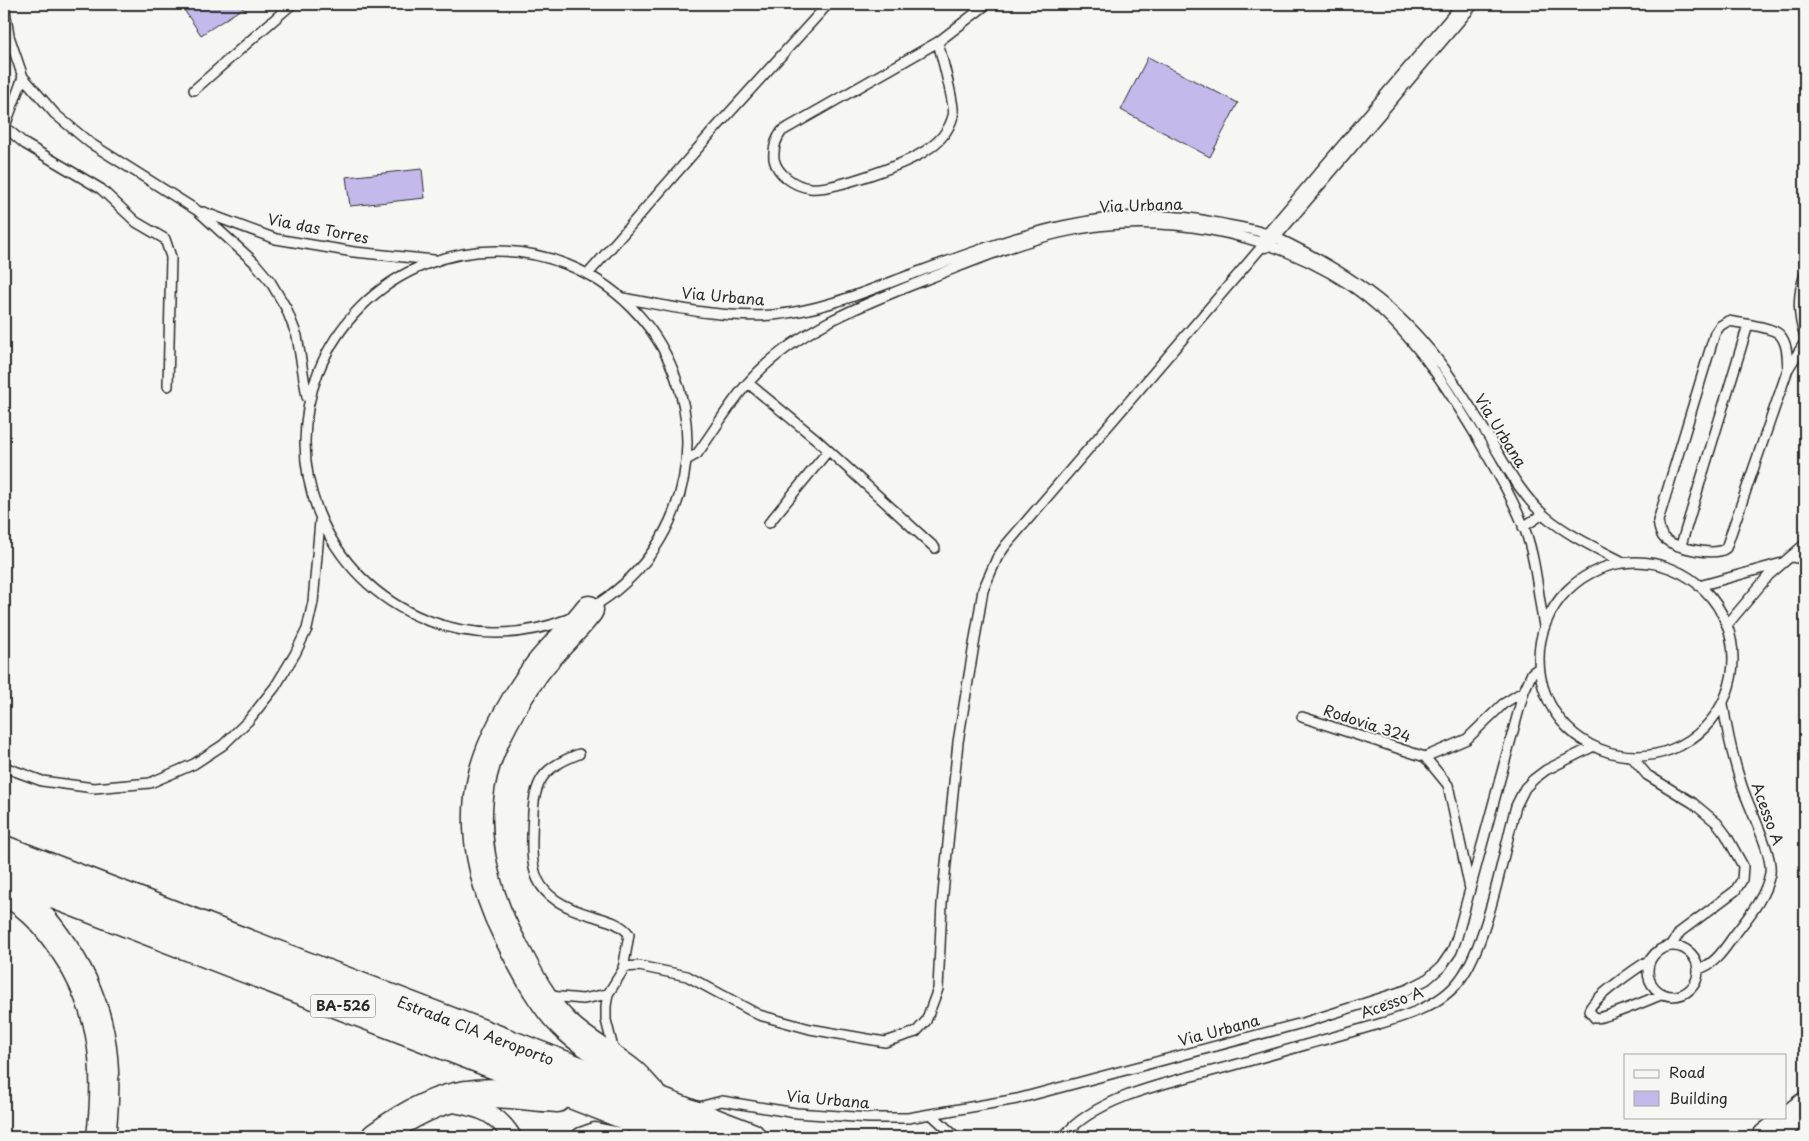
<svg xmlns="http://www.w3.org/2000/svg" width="1809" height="1141" font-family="'Playpen Sans',sans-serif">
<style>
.building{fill:#c4b9eb;stroke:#2b2b2b}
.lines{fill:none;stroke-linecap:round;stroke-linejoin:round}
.lane-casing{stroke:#2b2b2b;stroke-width:12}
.street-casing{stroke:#2b2b2b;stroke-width:21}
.highway-casing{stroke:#2b2b2b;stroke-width:31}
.lane{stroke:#f6f6f2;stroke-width:9}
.street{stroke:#f6f6f2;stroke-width:18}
.highway{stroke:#f6f6f2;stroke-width:28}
.labels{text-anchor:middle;stroke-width:4;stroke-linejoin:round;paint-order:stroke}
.shield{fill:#f6f6f2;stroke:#686867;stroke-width:1}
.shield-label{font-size:14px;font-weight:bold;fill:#2b2b2b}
.street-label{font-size:15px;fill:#2b2b2b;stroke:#f6f6f2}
</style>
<rect width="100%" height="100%" fill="#f6f6f2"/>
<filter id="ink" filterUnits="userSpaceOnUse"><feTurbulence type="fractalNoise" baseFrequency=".02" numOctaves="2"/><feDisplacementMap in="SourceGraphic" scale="10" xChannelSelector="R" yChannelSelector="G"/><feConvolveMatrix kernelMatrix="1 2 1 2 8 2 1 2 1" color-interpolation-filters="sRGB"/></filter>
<g filter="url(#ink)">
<path class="building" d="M180,4H249L201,35Z
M1148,57L1238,103L1210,157L1121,110Z
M422,169L425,198L350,206L346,177Z"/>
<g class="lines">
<g class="lane-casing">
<path id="lane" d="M4,4L9,36L23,77L55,114L90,143L198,211L254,262L270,281L286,308L297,336L307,397
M938,42C941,55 956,108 953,116C949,131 938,143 925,151C906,164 832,191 810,188C794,186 777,174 774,159C773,148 775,140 782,131L938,42L982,8L984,4
M194,90L292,4
M6,128L25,144L101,189L136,222L165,239L171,257L168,386
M4,129L23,77
M203,212L276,239L354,252L434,260
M305 442a191 191 0 1 1 382 0a191 191 0 1 1-382 0Z
M588,274L713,131L828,4
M1805,275C1797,294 1798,317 1805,337
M623,298C672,307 723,319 773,315C818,311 860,294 902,278C1002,241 1109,198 1218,223C1236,227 1258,229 1275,237C1333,265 1388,298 1429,349C1451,375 1470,406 1488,436C1505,464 1520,494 1545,516C1569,536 1598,549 1625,563
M1788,369C1787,358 1788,344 1780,335C1773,327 1739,323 1728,321L1720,326L1715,333L1658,521C1659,527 1660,535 1665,539C1676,548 1715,557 1726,548L1788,369L1805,342
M748,383L816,439L935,548
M688,459L697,454C714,431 728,406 747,384C798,325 880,298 950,270C986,256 1021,242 1059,233C1156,210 1267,230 1350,285C1405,322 1442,379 1475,434C1493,465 1512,496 1525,530C1536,560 1538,595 1544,626
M769,523L828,451
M1523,527L1543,514
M1681,545L1748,325
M1791,557L1805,559
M1539 659a97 97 0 1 1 194 0a97 97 0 1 1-194 0Z
M1699,586L1782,563
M1727,625L1769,575L1805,544
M1302,717L1425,757L1448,785L1470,889
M579,754C547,766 535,777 533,812C530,871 528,897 593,916C607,920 620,923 629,934L623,970L608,994L606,1006V1020L614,1052
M1425,757L1467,739L1503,704L1524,691
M1632,757L1647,775L1693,803L1717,823L1726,835L1743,866L1742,880L1735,891L1680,932L1671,946
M4,767L42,781L94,788L150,783L194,764L223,745L248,721L275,687L295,654L307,629L313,602L320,521
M1648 971a25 25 0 1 1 50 0a25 25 0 1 1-50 0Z
M1650,960C1638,967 1590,1000 1589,1011L1595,1018C1604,1019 1651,999 1663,994
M623,967L639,966L687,976L759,1015L810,1029L885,1042L916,1032L926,1021L938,989L942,904L958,742L983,590L997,558L1006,545L1265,243
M1698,969C1716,965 1726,946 1736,933C1750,915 1766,896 1770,873C1773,853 1749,808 1742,786C1733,759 1727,732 1723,704
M549,996L583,999L608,994
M695,1108L722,1101L796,1113L869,1118H908L1017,1099L1306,1022L1406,990L1426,980L1441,967L1452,951L1457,937L1524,691L1532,673L1539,668
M932,1115L956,1137
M1063,1137C1098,1094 1180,1080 1231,1066C1274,1054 1316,1042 1358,1030C1392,1020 1437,1010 1459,981C1488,944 1503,853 1516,806L1525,788L1534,779L1546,770L1592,747"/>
</g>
<g class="street-casing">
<path id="street" d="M1265,243L1468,4
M453,1103C481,1108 496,1112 512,1137
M581,1137L595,1132L620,1137"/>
</g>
<g class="highway-casing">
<g id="highway">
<path d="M589,610C572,633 550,650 534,673C514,701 491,741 483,774C470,828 483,887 508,936C524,966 540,1001 565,1025C585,1045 611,1056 632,1074C639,1080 644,1087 650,1093"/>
<path id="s1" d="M4,850L751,1137"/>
<path d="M4,875L682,1137"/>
<path d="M4,892C27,901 43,919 57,939C103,1001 110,1062 101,1137"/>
<path d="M376,1137C402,1118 435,1099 467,1095C497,1090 527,1097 557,1098"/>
<path d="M1767,1137L1805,1107"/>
</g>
</g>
<use href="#lane" class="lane"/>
<use href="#street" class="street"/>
<use href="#highway" class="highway"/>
</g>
</g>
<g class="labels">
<rect class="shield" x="310.5" y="994.5" width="65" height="23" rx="4"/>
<g class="shield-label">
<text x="343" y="1011">BA-526</text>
</g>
<g class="street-label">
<text transform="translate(1141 206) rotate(-2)" y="5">Via Urbana</text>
<text transform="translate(318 229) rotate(11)" y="5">Via das Torres</text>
<text transform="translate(723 297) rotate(5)" y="5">Via Urbana</text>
<text transform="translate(1500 431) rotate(58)" y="5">Via Urbana</text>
<text transform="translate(1367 724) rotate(18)" y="5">Rodovia 324</text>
<text transform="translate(1767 814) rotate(70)" y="5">Acesso A</text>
<text transform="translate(1392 1003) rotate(-20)" y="5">Acesso A</text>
<text dy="5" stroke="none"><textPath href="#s1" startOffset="505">Estrada CIA Aeroporto</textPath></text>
<text transform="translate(1219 1031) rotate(-15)" y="5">Via Urbana</text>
<text transform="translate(828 1100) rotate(5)" y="5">Via Urbana</text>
</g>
</g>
<rect width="1809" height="1141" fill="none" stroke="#f6f6f2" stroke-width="20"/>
<rect x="10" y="10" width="1789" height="1121" fill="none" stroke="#2b2b2b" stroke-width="2" filter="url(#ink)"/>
<rect x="1624" y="1054" width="162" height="65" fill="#f6f6f2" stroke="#a5a5a2"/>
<rect x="1634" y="1070" width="25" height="8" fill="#f6f6f2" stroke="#a5a5a2"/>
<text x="1669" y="1078" font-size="15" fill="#2b2b2b">Road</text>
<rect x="1634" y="1091" width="25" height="15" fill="#c4b9eb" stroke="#a5a5a2"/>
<text x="1669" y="1104" font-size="15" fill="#2b2b2b">Building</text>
</svg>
